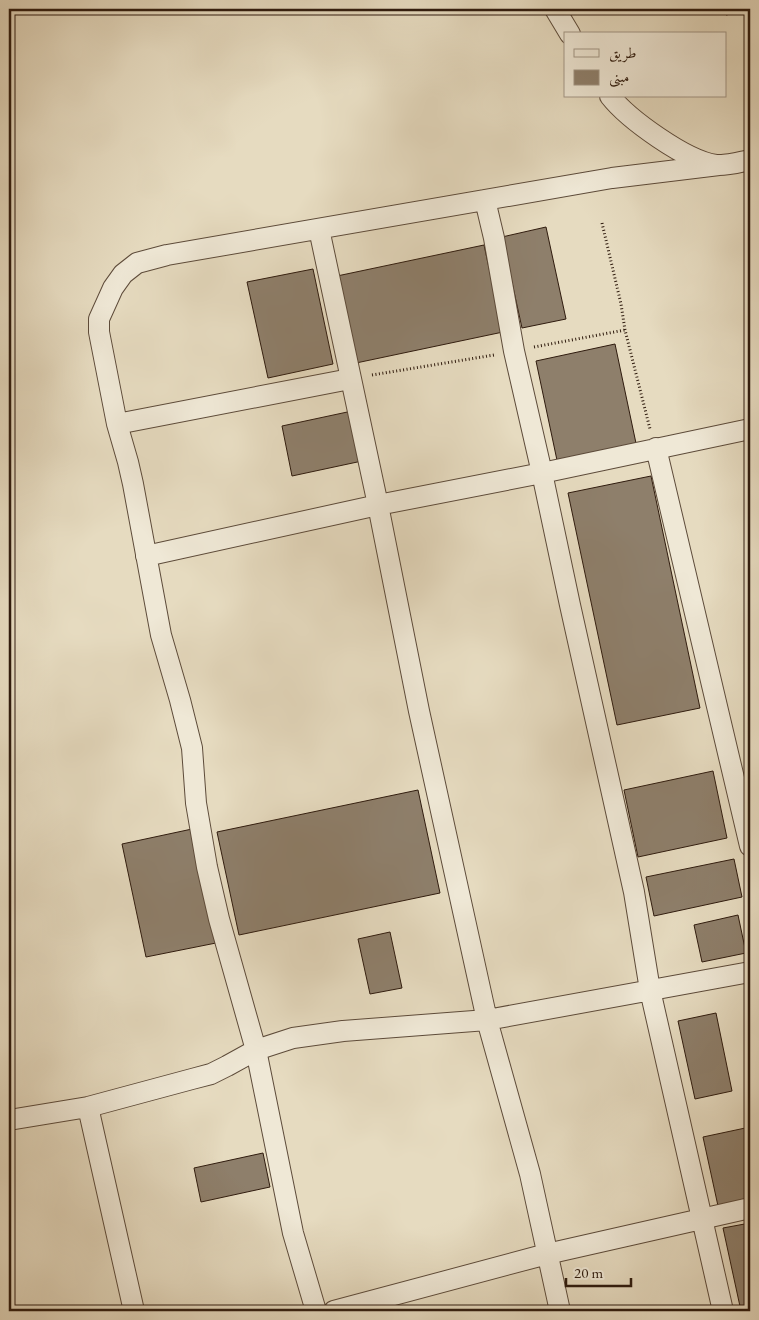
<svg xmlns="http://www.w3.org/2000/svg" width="759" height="1320" font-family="'EB Garamond',Amiri,serif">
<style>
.building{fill:#8e7f6b;stroke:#2f1b0e}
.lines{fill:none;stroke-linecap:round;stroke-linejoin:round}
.minor-casing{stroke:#5d4b3a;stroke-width:22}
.path{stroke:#2f1b0e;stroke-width:3;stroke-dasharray:1 2.5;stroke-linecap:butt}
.minor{stroke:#efe8d6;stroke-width:20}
</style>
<rect width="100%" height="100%" fill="#e6dbc0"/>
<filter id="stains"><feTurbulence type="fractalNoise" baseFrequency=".004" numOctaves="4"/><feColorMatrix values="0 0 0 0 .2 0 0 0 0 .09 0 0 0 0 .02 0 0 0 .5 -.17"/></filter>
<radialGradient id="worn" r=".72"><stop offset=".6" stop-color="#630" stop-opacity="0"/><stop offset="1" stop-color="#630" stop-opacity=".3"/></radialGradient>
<path class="building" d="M724,9H750V10L726,15Z
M546,227L566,319L522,328L502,237Z
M484,245L503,332L356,363L337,276Z
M313,269L333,364L268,378L247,282Z
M615,344L637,448L558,465L536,361Z
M352,411L362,461L292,476L282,426Z
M651,476L700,708L617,725L568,493Z
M713,771L727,838L638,857L624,790Z
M418,790L440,893L239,935L217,832Z
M192,829L216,943L146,957L122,844Z
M734,859L742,897L654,916L646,877Z
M738,915L746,953L702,962L694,925Z
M390,932L402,988L370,994L358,939Z
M716,1013L732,1091L695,1099L678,1021Z
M750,1127V1199L718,1206L703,1137Z
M263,1153L270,1187L201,1202L194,1168Z
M750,1223V1311H741L723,1228Z"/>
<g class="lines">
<g class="minor-casing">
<path id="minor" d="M555,9L570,34
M610,96C628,119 686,161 716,165C727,166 740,162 750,160
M485,200L494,238L514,351L542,473L570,605L634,892L650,990L723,1311
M319,229L378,505L419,711L487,1020L530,1174L560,1311
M117,424L350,379
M656,448L750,846
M146,556L378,505L542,473L750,429
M88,1107L134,1311
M9,1120L88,1107L192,1079L211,1074L227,1066L256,1050L293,1038L343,1031L487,1020L750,972
M316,1311L293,1233L256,1050L219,919L207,867L196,803L192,748L180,700L161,635L133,484L128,462L117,424L99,332V319L113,288L123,274L137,263L167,255L612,178L719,165
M334,1311L547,1254L750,1208"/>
</g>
<path class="path" d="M602,223L621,304L625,330L650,429
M534,347L625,330
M372,375L494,355"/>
<use href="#minor" class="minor"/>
</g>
<rect width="759" height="1320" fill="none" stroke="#e6dbc0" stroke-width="30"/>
<rect x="10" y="10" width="739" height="1300" fill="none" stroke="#2f1b0e" stroke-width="2.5"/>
<rect x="15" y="15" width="729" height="1290" fill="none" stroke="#2f1b0e"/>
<rect x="564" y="32" width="162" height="65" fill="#efe8d6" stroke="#a29686"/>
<rect x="574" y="49" width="25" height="8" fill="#efe8d6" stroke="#a29686"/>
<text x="609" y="58" font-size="15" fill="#2f1b0e">طريق</text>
<rect x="574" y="70" width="25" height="15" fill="#8e7f6b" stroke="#a29686"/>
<text x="609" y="82" font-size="15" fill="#2f1b0e">مبنى</text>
<path d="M566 1278v8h65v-8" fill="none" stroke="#2f1b0e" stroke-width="2.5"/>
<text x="574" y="1278" font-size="15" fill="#2f1b0e" stroke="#efe8d6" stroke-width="4" paint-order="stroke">20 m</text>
<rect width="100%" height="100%" filter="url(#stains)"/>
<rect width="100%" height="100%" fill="url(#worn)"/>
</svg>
